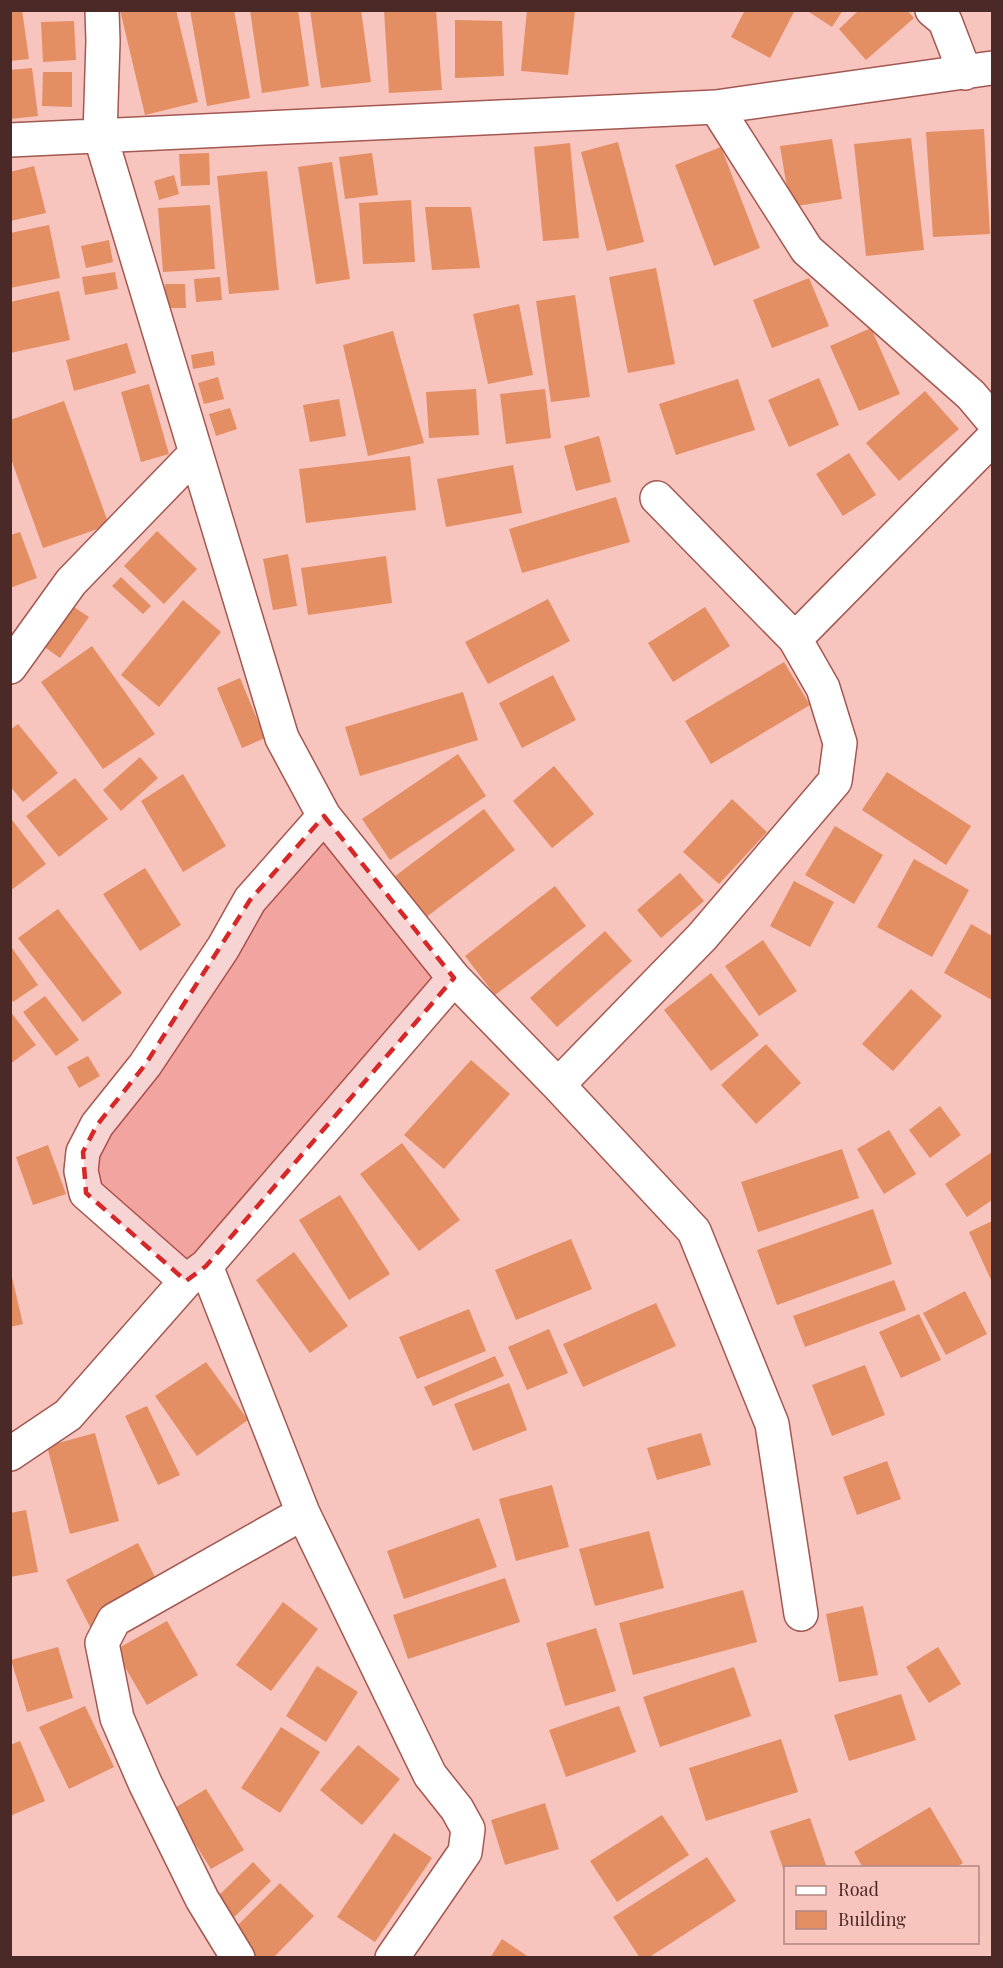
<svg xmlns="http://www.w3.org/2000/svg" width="1003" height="1968" font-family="'Playfair Display',serif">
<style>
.building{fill:#e48e64}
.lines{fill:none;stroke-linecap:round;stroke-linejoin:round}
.minor-casing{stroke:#a35851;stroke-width:36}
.minor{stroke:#fff;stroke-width:33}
.marked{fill:#d62828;fill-opacity:0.2;stroke:#d62828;stroke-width:4.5;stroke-dasharray:12 8;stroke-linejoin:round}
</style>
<rect width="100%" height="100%" fill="#f8c4be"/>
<path class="building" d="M10,10H22L29,59L10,61Z
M120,10H176L198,102L145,115Z
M190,10H234L250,98L207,106Z
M250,10H298L309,86L262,93Z
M310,10H361L371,82L321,88Z
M384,10H436L442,90L389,93Z
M527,10H575L568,75L521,71Z
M745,10H795L770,58L731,37Z
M806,10H843L832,27Z
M859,10H907L914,18L866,60L839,29Z
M455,20L502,21L504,76L455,78Z
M74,21L76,60L43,62L41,22Z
M32,68L38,116L10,119V70Z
M43,72H72V107L42,106Z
M984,129L990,234L933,237L926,132Z
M911,138L924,250L866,256L854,144Z
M832,139L842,199L790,207L780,146Z
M618,142L644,242L607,251L581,152Z
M570,143L579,238L543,241L534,147Z
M721,147L760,248L714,266L675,165Z
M209,153L210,185L181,186L179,154Z
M372,153L378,195L345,199L339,157Z
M332,162L350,279L316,284L298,167Z
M34,166L46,213L10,221V172Z
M267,171L279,290L229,294L217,176Z
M174,175L179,194L159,200L154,181Z
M411,200L415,262L363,264L359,203Z
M210,205L215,269L163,272L158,208Z
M425,207H471L480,268L432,270Z
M49,225L60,278L10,288V233Z
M109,240L113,262L86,268L81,246Z
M656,268L675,364L628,373L609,277Z
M115,272L118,289L85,295L82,277Z
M220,277L222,300L196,302L194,279Z
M809,278L829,326L772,348L753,300Z
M165,284H185L186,308H165Z
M59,291L70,340L10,353V302Z
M575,295L590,397L551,402L536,301Z
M519,304L533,375L488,384L473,314Z
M871,328L900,394L859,411L830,346Z
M393,331L424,443L368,456L343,345Z
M127,343L136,373L74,391L66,360Z
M213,351L215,365L193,369L191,355Z
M218,377L224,399L204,404L198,383Z
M819,378L839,425L789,447L768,400Z
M738,379L755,430L676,455L659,404Z
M149,384L169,454L141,462L121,392Z
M476,389L479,435L429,438L426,392Z
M545,389L551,438L506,444L500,394Z
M925,391L959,429L899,481L866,443Z
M339,399L346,436L310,442L303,405Z
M64,401L109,525L43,548L10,456V420Z
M230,408L237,429L216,436L209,414Z
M599,436L611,482L576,491L564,446Z
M849,453L876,495L843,516L816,474Z
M410,456L416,510L306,523L299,469Z
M513,465L522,513L446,527L437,479Z
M616,497L630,542L522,573L509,529Z
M157,531L197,569L164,604L124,566Z
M20,532L37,578L10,588V535Z
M288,554L297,606L273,610L263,559Z
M386,556L392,603L308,615L301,568Z
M121,577L151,606L143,614L112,586Z
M548,599L570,641L488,684L465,642Z
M183,600L221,632L159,707L121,675Z
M68,603L89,617L60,658L39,643Z
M705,607L730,646L673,682L648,643Z
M92,646L155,734L103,769L41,682Z
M784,662L810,705L711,764L685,721Z
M553,675L576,720L522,748L499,703Z
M240,678L265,738L242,748L217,688Z
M463,692L478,740L360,776L345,727Z
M18,724L58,773L23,802L10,786V730Z
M458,754L486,796L390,860L362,819Z
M140,757L158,778L121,811L103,790Z
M554,766L594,814L552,848L513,801Z
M887,772L971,826L946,865L862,810Z
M183,774L226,846L183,872L141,801Z
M75,778L108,819L59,857L26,816Z
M732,799L767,832L719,884L683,852Z
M484,809L515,850L425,918L394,877Z
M12,820L46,864L10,891V822Z
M835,826L883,855L854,904L805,875Z
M914,859L969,890L932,957L877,927Z
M145,868L181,925L140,951L103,894Z
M680,873L704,901L661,938L637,910Z
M794,881L834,902L810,947L770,926Z
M555,886L586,926L495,995L465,956Z
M58,909L122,993L83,1022L18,938Z
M971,924L992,936V1000L944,973Z
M605,931L632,961L557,1027L530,998Z
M763,940L797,991L759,1016L725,966Z
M10,945L38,985L13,1002L10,998Z
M711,973L759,1035L711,1071L664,1010Z
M911,989L942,1016L893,1071L862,1044Z
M45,996L79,1040L56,1056L23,1012Z
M10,1011L36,1045L10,1064Z
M766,1044L801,1083L756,1124L721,1085Z
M88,1056L100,1076L79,1088L67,1067Z
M471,1060L510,1094L444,1169L404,1135Z
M940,1106L961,1135L930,1158L909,1130Z
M889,1130L916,1174L884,1194L857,1149Z
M402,1143L460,1220L419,1251L360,1174Z
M48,1145L66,1194L33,1205L16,1157Z
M842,1149L859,1198L758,1232L741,1182Z
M992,1152V1200L967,1217L945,1184Z
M340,1195L390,1274L349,1300L299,1220Z
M873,1209L892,1264L777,1305L757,1250Z
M992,1221V1282L969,1232Z
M571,1239L592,1289L516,1320L495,1270Z
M294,1252L348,1326L310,1353L256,1280Z
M10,1269L23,1324L10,1327Z
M894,1280L906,1310L805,1347L793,1316Z
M965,1291L987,1334L946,1355L923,1313Z
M656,1303L676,1346L583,1387L563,1344Z
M469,1309L486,1351L417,1379L399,1337Z
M919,1314L941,1360L901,1378L879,1332Z
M549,1329L568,1373L527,1390L508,1347Z
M495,1356L504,1376L433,1406L424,1387Z
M206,1362L248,1420L197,1456L155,1396Z
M865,1365L885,1415L832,1436L812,1385Z
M509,1383L527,1430L473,1451L454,1404Z
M147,1406L180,1475L158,1485L125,1416Z
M95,1433L119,1521L70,1534L47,1446Z
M701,1433L711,1465L657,1480L647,1448Z
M887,1461L901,1499L857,1515L843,1477Z
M552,1485L569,1547L516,1561L499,1499Z
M26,1510L38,1572L10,1577V1513Z
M479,1518L497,1567L404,1599L387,1551Z
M649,1531L664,1588L595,1606L579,1549Z
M138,1543L162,1591L90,1627L66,1580Z
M505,1578L520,1622L408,1659L393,1615Z
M743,1590L757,1642L633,1675L619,1623Z
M283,1602L318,1629L271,1691L236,1665Z
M863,1606L878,1675L839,1682L826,1614Z
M167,1621L198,1675L147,1705L115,1650Z
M596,1628L616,1691L565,1706L546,1643Z
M58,1647L73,1698L27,1712L11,1660Z
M938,1647L961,1684L929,1703L906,1667Z
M317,1666L358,1692L326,1742L286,1716Z
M734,1667L751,1716L660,1747L643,1697Z
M901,1694L916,1740L849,1761L834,1715Z
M85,1706L114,1767L69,1789L39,1727Z
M619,1706L636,1752L566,1777L549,1730Z
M281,1727L320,1752L280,1813L241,1788Z
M781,1739L798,1792L706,1821L689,1768Z
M20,1741L45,1801L10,1816V1745Z
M358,1745L400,1779L362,1825L320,1790Z
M206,1789L244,1850L211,1869L173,1809Z
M545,1803L559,1849L505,1865L491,1820Z
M930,1807L963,1863L955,1868H863L854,1852Z
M662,1815L689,1855L617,1902L590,1861Z
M810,1818L827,1868H786L785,1874L770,1831Z
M394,1833L432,1858L375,1942L337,1917Z
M707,1857L736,1901L648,1958H640L613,1917Z
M253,1862L271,1881L225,1926L207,1907Z
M280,1883L314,1916L273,1958H255L230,1933Z
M502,1939L530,1958H490Z"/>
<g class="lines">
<g class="minor-casing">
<path id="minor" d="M102,10L103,41L100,135L282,738L324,816L454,978L558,1085L694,1231L772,1424L801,1614
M932,10L945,21L965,73
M716,107L807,250L971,395L992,420
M10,140L716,107L992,68
M795,639L992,439
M10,667L71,582L195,454
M558,1085L702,937L835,781L840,743L823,688L795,639L657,498
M206,1266L303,1513L430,1775L457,1809L468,1829L465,1852L392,1958
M186,1281L86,1193L81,1171L83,1152L97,1125L145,1065L223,948L250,900L324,816
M10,1454L68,1415L186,1281L206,1266L454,978
M238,1958L202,1899L145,1783L117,1718L102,1643L114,1620L303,1513"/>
</g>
<use href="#minor" class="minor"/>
</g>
<path class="marked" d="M324,816L454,978L206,1266L186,1281L86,1193L83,1152L97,1125L145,1065L250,900Z"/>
<rect width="1003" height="1968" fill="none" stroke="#4a2926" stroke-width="24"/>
<rect x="784" y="1866" width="195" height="78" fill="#f8c4be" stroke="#b28681" stroke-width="1.5"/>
<rect x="796" y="1886" width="30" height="9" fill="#ffffff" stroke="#b28681" stroke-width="1.5"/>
<text x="838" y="1896" font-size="18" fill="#4a2926">Road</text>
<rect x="796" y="1911" width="30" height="18" fill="#e48e64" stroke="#b28681" stroke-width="1.5"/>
<text x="838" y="1926" font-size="18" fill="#4a2926">Building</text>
</svg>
